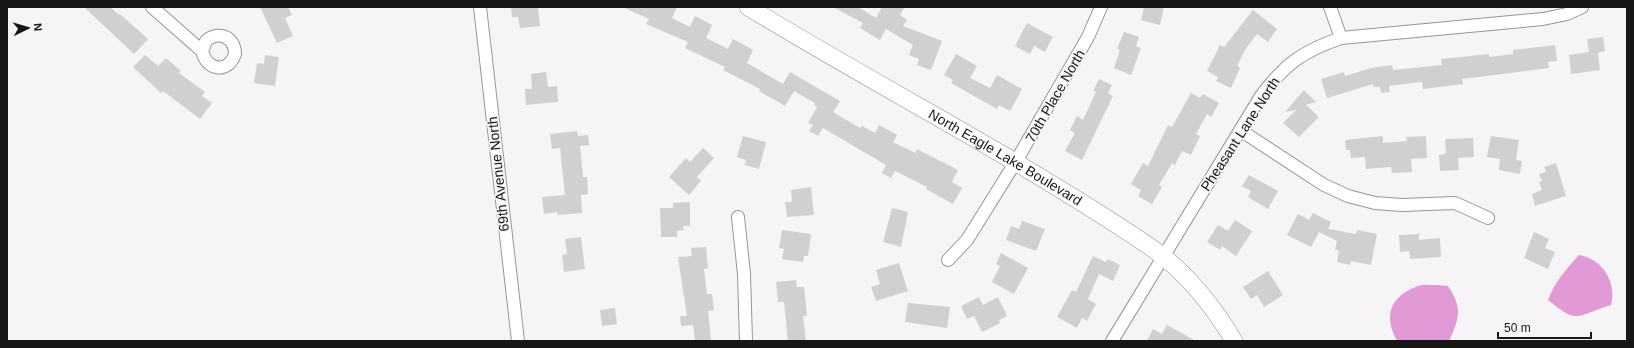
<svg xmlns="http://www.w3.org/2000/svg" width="1634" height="348" font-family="Helvetica,sans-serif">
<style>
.water{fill:#e19ad6}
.building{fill:#d1cfd1}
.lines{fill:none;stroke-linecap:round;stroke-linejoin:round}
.street-casing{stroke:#979597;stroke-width:14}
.secondary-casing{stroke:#979597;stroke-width:18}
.street{stroke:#fff;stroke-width:12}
.secondary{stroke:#fff;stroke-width:17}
.labels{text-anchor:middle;stroke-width:3.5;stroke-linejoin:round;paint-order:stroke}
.street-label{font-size:14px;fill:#181718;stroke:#f6f4f6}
</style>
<rect width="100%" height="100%" fill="#f6f4f6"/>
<path class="water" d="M1579,255C1603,259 1617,283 1611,305C1577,315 1579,326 1548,300C1555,282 1566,269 1579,255Z
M1437,285L1448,286C1463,308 1459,319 1449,341H1397C1383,316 1390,296 1418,286C1423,284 1431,285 1437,285Z"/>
<path class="building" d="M84,7H110L119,15L120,14L148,39L134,54Z
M260,7H288L292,15L285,18L293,36L277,43Z
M511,7H538L540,26L520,28L518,17H512Z
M622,7H677L672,18L690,27L695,16L712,25L706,38L728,49L733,39L753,50L747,63L783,84L790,72L840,101L833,112L860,128L862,126L875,133L879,125L897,135L893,142L915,153L917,149L958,170L952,182L962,188L953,204L926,189L927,187L895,171L891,178L882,173L886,165L823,128L818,136L809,131L813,125L808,123L817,107L814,105L815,103L794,91L785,106L759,91L760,89L723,70L725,67L685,48L688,42L646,24L649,19Z
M833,7H858L876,18L882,7H905L900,15L907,20L903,26L942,41L931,70L917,65L919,59L909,55L913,45L886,29L880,40L860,28L863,23Z
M1144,7H1164L1160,25L1141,20Z
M1253,10L1277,29L1268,42L1257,34L1245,50L1237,66L1240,68L1231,88L1216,81L1218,77L1207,71L1220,45L1224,47Z
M1027,23L1053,37L1045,52L1034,46L1030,54L1015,46Z
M1124,32L1139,37L1136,46L1141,48L1131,75L1114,68L1120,50L1117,49Z
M1603,37L1605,51L1598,53L1600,70L1571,74L1569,55L1589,52L1587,39Z
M1555,45L1557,61L1548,62L1549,68L1462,79L1463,84L1423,89L1422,82L1389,86L1390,92L1381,93L1380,87H1374L1373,84L1327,98L1321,79L1344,72L1345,76L1371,68L1392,65L1393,70L1442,65L1441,59L1489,54V57L1513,54V50Z
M956,54L977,66L970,78L990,88L997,75L1022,89L1010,111L999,105L997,109L951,83L953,80L944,75Z
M145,55L158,66L166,58L181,71L179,73L205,92L202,96L212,103L200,119L163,91L161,93L133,67Z
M265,55L279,57L275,86L254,83L257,63L264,64Z
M546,72L548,87L557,86L558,102L526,105L525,89H532L531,74Z
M1099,79L1112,85L1108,93L1113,96L1082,160L1065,151L1075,133L1070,130L1077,116L1083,120L1096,92L1093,91Z
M1304,90L1316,102L1306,105L1319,117L1299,137L1283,123L1296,110L1285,112Z
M1191,93L1200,98L1203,94L1219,103L1211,117L1207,114L1196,134L1200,136L1191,155L1182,151L1175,165L1172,163L1159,185L1162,187L1152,204L1138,196L1141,190L1131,184L1143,163L1148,166L1168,125L1172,127Z
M577,131L578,136L588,135L589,145L580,146L583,177H587L588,194L581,195L582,213L558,215L557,212L544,214L542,197L565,195L560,148L552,149L550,134Z
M743,136L766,142L759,169L745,165L746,160L737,157Z
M1383,136V143L1407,141L1406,137L1426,136L1427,158L1411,159L1412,172L1392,173L1391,167L1366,169L1365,157L1351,158L1350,150H1346L1345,140Z
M1491,136L1519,140L1516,160L1522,161L1520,174L1499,170L1500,159L1487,157Z
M1473,138L1474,157L1458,158L1459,170L1440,171L1439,155L1446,154L1445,139Z
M703,148L714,158L697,177L701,181L689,195L669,177L686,158L690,162Z
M1556,163L1566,196L1535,206L1532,194L1542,190L1539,182L1542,181L1539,174L1546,172L1544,167Z
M1249,175L1278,191L1268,209L1248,197L1251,191L1242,186Z
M811,187L814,215L787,217L785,202H792L791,190Z
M690,202V226H683L684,230L677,231V237H661L660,208H673V203Z
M892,208L908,212L901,247L883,242Z
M1313,213L1331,222L1328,229L1356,234L1357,230L1377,234L1371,265L1351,261L1350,265L1337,262L1339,250H1335L1337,241L1319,232L1311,247L1287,235L1298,214L1309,220Z
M1235,220L1252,231L1236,256L1222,246L1220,250L1207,242L1218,225L1228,231Z
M1022,221L1045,229L1036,251L1006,240L1011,226L1019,229Z
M782,230L811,234L808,256H804L803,262L782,259L784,249L779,248Z
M1534,232L1549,239L1545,248L1555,252L1548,269L1524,258Z
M1419,234V240L1440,238L1441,257L1410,259L1409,251L1400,252L1399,235Z
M581,237L585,269L564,272L562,255L567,254L565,239Z
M706,247L708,268L704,269L707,294H712L714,310L708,311L711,341H695L693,325L681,326L680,316H687L678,257L692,256L691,248Z
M1001,253L1028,268L1014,294L992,282L1000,266L996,264Z
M1093,256L1106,262L1108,259L1120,265L1113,281L1099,274L1088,299L1096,304L1087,321L1082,318L1077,328L1057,317L1072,290L1076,292Z
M899,263L908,291L876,301L871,287L880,284L876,270Z
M1268,271L1283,295L1264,307L1257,295L1251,299L1243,287Z
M796,280L797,287H804L807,316H803L806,341H788L784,302H778L776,282Z
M979,297L983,305L998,297L1007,316L999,320L1000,323L982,332L974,316L967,319L961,306Z
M908,303L950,307L947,328L905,322Z
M615,308L617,324L602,326L600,310Z
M1167,325L1196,341H1147L1153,329L1162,334Z"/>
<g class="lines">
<g class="street-casing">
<path id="street" d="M152,7L202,51C207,71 228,74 235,54C235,37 219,30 206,41L202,51
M480,7L518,341
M1330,7L1341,38
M1240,130L1324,185L1348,196L1375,203L1402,205L1455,203L1488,218
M738,217L744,274L746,341
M948,260L967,240L1015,163L1088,37L1101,7
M1112,341L1261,96C1285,64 1303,51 1341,38L1543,19L1567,14L1582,7"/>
</g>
<g class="secondary-casing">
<g id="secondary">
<path id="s1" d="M748,7C881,88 1020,159 1149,246C1184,270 1212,304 1234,341"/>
</g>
</g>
<use href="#street" class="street"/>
<use href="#secondary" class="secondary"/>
</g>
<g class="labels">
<g class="street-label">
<text transform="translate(1055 96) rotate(-60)" y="5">70th Place North</text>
<text transform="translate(1240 134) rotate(-57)" y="5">Pheasant Lane North</text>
<text dy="5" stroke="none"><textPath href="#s1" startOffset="298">North Eagle Lake Boulevard</textPath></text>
<text transform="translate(498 174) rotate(-96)" y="5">69th Avenue North</text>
</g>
</g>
<rect width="1634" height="348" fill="none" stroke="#181718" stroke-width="16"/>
<g transform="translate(28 28) rotate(85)" stroke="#f6f4f6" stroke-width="3" paint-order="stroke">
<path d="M0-3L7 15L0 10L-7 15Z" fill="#181718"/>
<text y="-6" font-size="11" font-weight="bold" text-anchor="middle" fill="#181718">N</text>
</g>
<path d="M1498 332v6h93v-6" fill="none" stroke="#181718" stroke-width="2"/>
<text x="1504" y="332" font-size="12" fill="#181718" stroke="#f6f4f6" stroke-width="3" paint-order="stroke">50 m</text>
</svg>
